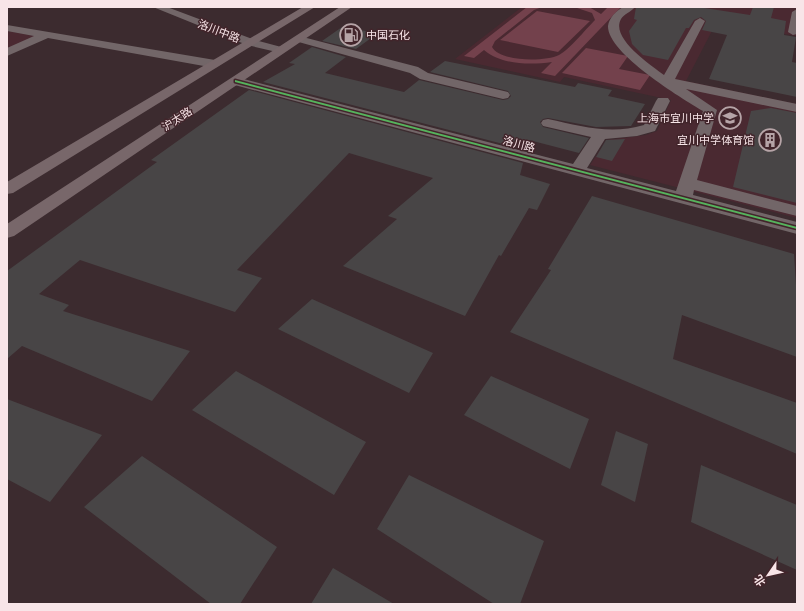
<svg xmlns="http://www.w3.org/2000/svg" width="804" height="611" font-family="'Golos Text','Noto Sans SC',sans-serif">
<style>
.built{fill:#4a2931}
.green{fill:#73414c}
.building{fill:#484546}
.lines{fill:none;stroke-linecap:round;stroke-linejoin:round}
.minor{fill:#726668;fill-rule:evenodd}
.major{fill:#78676a;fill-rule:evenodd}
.cycleway-casing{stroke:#42252b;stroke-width:3}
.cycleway{fill:#56b35d;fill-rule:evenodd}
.labels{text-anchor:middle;stroke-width:3;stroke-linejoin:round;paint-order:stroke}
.far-street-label{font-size:11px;fill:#f8e5e8;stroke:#42252b}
.far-poi-label{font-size:11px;fill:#f8e5e8;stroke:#42252b;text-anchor:end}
</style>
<rect width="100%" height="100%" fill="#3c2b2f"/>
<path class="built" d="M522,7H797V36L716,23L686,81L797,104V218L590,165L607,140L646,135L657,131L671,100L564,77L560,82L455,59Z
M7,31L36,36L7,49Z"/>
<path class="green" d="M527,7H542L534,10L495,41L492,47C500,62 545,62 559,55C570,49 585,30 595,20L592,13L574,7H589L601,14L608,7H621L555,76L541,73L552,62C530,65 502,65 484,50L474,58L464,56Z
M537,11L590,21L558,52L500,40Z
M586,48L628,56L619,69L650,75L640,90L562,73Z"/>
<path class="building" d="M636,7H698L750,15L753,7H774L771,18L786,21L784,35L796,37L792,62L797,63V97L709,79L727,35L702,30L706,21L701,17L694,20L689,28H686L668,60L643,55L632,44L629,31L637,20L634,19Z
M342,27L378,33L356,49L322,41Z
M312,47L346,57L325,73L404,92L419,80L503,100L508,99L511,96L508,91L430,72L445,61L575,87L578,83L612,90L608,96L645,104L631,126L596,127L548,118L543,119L540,122L543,127L589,138L579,153L529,140L526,150L263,82L295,64L289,63Z
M249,90L523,163L520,175L550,184L537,210L529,208L501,256L499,255L465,316L343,266L397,219L388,216L433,178L349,153L237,270L262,278L235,312L80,260L39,294L69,305L63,311L190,351L152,401L22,346L7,359V271L157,162L151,160Z
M771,108L797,113V203L733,187L751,111Z
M625,139L612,161L596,157L606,140Z
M592,196L794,254L797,300V357L682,315L673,359L797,403V454L510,332L551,270L548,269Z
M312,299L433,353L409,393L278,329Z
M236,371L366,442L334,495L192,410Z
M491,376L589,419L570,469L464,415Z
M7,399L102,435L50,502L7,479Z
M616,431L648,444L635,502L601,485Z
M142,456L277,547L240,604H211L84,507Z
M701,465L797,505V570L691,522Z
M409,475L544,541L520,604H494L377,529Z
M333,568L394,604H311Z"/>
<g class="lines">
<path class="minor" d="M153,7H167L255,40L285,48L287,50L281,53L247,45Z
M623,7H635C631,12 624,14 621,19C610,38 651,65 664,75L695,21L700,18L705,21L675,79L797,104V112L686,89L717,110L697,180L797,206V216L694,190L693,195L797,222V234L231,84L230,81L236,77L573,164L591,137L543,126L541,123L543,120L548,119C581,126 610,135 644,125L656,101L658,98H668L670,101L655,131L637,136L605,139L587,168L676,191L703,111C681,98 607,53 608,26C609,18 616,11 623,7Z
M797,9V34L793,35L788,32L792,12Z
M7,25L215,60L221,64L215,68L48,38L7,56V48L34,36L7,31Z
M299,36L418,67L428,73L508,92L510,95L508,98L503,99L420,79L410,73L295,41L293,39Z"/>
<path class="major" d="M303,7H315L13,193L7,194V182Z
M340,7H352L14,236L7,238V224Z"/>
<g class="cycleway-casing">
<path id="cycleway" d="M235,80L797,227V229L235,82Z"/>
</g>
<use href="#cycleway" class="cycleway"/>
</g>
<defs>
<g id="fuel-ring" transform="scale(1.15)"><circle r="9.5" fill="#42252b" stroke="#b6a4a7" stroke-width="1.5"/><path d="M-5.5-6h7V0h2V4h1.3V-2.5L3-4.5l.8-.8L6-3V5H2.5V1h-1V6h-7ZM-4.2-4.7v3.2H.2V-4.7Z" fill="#b6a4a7"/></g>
<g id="school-ring" transform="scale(1.15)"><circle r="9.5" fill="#42252b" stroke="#b6a4a7" stroke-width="1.5"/><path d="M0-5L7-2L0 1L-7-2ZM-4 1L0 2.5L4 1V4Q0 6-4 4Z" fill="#b6a4a7"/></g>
<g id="building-ring" transform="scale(1.15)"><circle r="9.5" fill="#42252b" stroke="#b6a4a7" stroke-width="1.5"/><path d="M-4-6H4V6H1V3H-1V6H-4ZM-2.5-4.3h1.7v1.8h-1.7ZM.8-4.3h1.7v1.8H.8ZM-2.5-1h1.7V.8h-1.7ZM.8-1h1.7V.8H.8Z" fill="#b6a4a7"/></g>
</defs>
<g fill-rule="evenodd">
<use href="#fuel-ring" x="351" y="35"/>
<use href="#school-ring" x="730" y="118"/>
<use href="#building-ring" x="770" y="140"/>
</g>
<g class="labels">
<g class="far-street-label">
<text transform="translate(219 31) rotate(21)" y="4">洛川中路</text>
<text transform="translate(177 119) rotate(-33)" y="4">沪太路</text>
<text transform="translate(519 144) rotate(15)" y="4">洛川路</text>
</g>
<g class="far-poi-label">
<text x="366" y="39" text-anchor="start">中国石化</text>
<text x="714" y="122">上海市宜川中学</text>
<text x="754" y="144">宜川中学体育馆</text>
</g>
</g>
<rect width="804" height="611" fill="none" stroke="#f8e5e8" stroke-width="16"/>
<g transform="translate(768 575) rotate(236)" stroke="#42252b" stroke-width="3" paint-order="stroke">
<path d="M0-3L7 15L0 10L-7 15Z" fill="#f8e5e8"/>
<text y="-6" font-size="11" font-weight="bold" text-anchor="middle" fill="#f8e5e8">北</text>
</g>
</svg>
